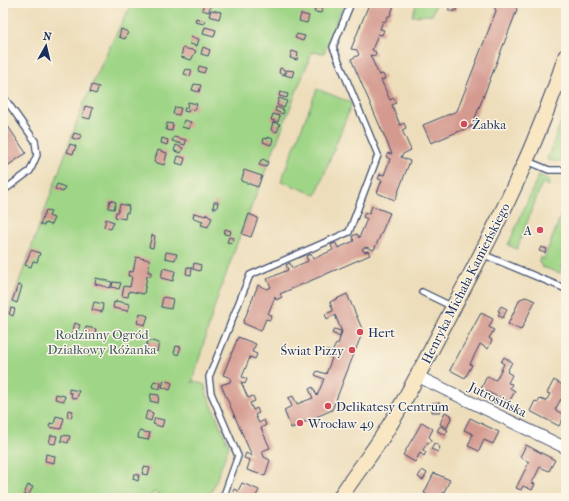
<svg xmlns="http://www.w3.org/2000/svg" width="569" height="501" font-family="'IM FELL French Canon',serif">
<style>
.green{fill:#9fd586;stroke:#5d8272}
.building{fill:#d49a90}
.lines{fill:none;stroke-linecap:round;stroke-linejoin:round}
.lane-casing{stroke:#3a496c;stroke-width:8}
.street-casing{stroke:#3a496c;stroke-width:13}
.secondary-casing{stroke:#3a496c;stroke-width:17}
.lane{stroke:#fff;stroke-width:5.5}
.street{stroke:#fff;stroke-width:11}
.secondary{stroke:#f9e7c3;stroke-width:15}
.poi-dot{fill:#d1495b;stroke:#fcf5e5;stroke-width:1.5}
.labels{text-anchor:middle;stroke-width:3;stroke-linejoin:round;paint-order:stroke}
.poi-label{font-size:13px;fill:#1b2f5e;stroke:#fcf5e5;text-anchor:start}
.street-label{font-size:13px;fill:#1b2f5e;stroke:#fcf5e5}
.park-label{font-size:13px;fill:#3c5868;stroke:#fcf5e5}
</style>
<rect width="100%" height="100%" fill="#fcf5e5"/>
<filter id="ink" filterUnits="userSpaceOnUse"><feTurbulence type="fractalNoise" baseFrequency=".025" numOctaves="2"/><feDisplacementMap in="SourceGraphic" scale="8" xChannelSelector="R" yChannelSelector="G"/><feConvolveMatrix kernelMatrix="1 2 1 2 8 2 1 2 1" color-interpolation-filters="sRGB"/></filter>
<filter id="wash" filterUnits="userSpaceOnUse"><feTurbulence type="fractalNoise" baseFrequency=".012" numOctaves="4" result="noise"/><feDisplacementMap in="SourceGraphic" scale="16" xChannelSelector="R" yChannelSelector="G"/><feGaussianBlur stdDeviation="0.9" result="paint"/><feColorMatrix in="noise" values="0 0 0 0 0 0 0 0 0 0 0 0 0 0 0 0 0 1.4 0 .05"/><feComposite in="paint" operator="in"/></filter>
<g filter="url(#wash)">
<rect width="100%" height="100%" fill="#edddba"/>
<path class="green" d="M132,3H344L324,53L312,52L236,246L215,305L192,383L194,381L205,385L207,394L229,446L212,491L206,498H161L162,496L153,492L151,497L154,498H3V326L83,105L110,46Z
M417,3H436L432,15L412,16Z
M317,89L352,103L316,195L281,181Z
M566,108V162L547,160Z
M539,175L548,179L549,186L542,183L517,249L508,245Z
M563,210L566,212V259L560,273L542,267L539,262L540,257L544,259Z"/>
<g id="blocks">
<path class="building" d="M204,3H211L209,12L202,10Z
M372,3H395L390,16H388L385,22L383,21L380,29L384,30L382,35L378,34L372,50L376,52L375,56L370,55L379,75L383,74L385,79L381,80L390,100L394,98L396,103L392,105L400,125L404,123L406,128L402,130L411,150L403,154L401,157L410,161L395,200L377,193L382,180L378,179L380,174L384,175L390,159L386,157L388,153L392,154L351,59L359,55L357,50L351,49L369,4L371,5Z
M449,3H457L456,11H449Z
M493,3H514L517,10L472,126L431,143L423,125L457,111L496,11Z
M316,6L323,7L321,13L314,12Z
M211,10L221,12L219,19L209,16Z
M301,14L309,16L307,23L299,21Z
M196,18L205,21L204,24L195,22Z
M205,27L216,30L214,37L203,34Z
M121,29L128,32L125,39L119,37Z
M297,34L305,36L303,41L295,38Z
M191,37L199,39L197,46L190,44Z
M203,47L210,50L208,56L201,54Z
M183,48L196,51L191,60L181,57Z
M292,51L298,53L297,60L290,58Z
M199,66L206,68L204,73L198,71Z
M280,68L285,70L284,75L279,73Z
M186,69L192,70L190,76L184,74Z
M287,70L294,71L292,77L285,75Z
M194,84L201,85L199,92L192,90Z
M92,85L99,87L96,94L90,92Z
M280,92L288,94L287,98L279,96Z
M279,98L287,101L284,108L277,105Z
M188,102L197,104L195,110L189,109L188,112L184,111L185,107L187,108Z
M85,106L93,108L90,119L82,117Z
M175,107L181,108L179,115L173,114Z
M276,107L284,110L283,114L275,111Z
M273,114L280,116L278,122L271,120Z
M3,119L26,153L3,169Z
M184,120L191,122L189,129L182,127Z
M273,122L280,124L277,132L271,130Z
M167,123L173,124L172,131L166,130Z
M74,133L81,135L79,140L72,138Z
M174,137L186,140L185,145L172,141Z
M268,137L273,139L271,145L263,142L264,138L268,139Z
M162,138L168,140L167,145L161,143Z
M70,144L76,146L73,154L67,152Z
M176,145L183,148L181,153L174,151Z
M158,150L167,153L164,165L154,162Z
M178,156L185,158L183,165L176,163Z
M263,159L268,162L266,167L259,165L261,160H262Z
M244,170L262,176L258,187L241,181L244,173L243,172Z
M57,184L65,187L63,192L55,189Z
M110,200L116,202L114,209L108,208Z
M214,202H218L217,208H213Z
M120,204L129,206L128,208H129L128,213L126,212L125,219L115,217L116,212H118Z
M372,206L390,213L374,250L366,247L362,249L364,252L368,251L370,255L280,294L282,297L276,300L275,297L268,314L272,315L270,320L266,319L261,331L243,323L258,285L267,289L271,287L267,279L288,270L286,265L290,263L292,268L308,261L306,256L311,254L313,259L333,250L331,245L336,243L338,248L354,241L352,236L357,234L359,238L367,219L363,217L365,212L369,214Z
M46,210L51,211L49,216L54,218L51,225L45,223L44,226L40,224Z
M194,213L206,216V214L209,215V217L212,218L208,227L201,225L203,221L193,218Z
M249,214L258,218L251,237L242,234Z
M106,219L114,222L111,229L104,227Z
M225,229L231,231L230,235L224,234Z
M152,235L155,236L153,248L149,247Z
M229,237L234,238L232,243L227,242Z
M541,247L547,249L545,253L539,251Z
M31,250L40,253L37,262L33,261L31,267L25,265Z
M166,252L177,254L175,260L165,258Z
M136,257L150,260L148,272H151V276H147L144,294L129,291L128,297L122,296L124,286L130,287L132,276H128L129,271L133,272Z
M194,263L201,265L200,271L193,269Z
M187,267L192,268L191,275L186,274Z
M163,268L175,271L173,281L161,278Z
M96,278L112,282L110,288L95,284Z
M113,282L121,283L119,289L112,287Z
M18,285L22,286L17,303L12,301Z
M347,294L363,331L332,410L291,428L284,410L292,406L288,398L293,396L297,404L313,398L309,389L313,387L317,396L324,379L315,375L317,371L326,374L332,358L324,354L325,350L332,352L336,344H338L342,332L335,315L327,319L325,314L333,311L330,302Z
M163,297L173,299L171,309L161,307Z
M526,297L535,301L521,330L508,324L520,299Z
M116,301L130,304L128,311L113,308L114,302L116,303Z
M94,302L103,304L102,312L92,310Z
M501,306L507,309L503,318L498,315L500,312L498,311Z
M11,308L15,309L13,316L9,314Z
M140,313L148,316L145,325L137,323Z
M481,313L493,319L489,327L494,330L489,338L492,340L488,349L480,344L470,364L472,365L465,378L450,370Z
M75,323L80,325L77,334L72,333Z
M86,327L96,329L94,338L84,335Z
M334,329L341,331L340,337L332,333Z
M238,337L256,344L252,352L257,354L255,359L250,357L242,377L247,379L245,384L241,382L248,398L253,396L255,401L250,403L253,410L257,408L259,413L255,415L259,423L264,420L266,425L261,428L270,448L262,451L264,457L270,460L265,476L247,470L250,460L244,458L246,453L252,456L221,385L230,382L231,378L223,375Z
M148,340L159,343L157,352L145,350Z
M176,346L181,347L178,355L174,353Z
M67,349L77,351L76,355L66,353Z
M83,349L89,351L88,356L81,354Z
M504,357L512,362L507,372L512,375L508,383L512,384L510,388L515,391L509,402L481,389L487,376L496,380L504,364L501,362Z
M164,380L172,383L170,390L162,387Z
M554,380L566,387V396L564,401L561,399L555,410L565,415L559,426L530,411L535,401L538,402L540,399L546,401L550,394L547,393Z
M154,381L161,383L160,389L152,387Z
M69,389L79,391L77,399L71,397L72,393H69Z
M56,394L65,396L64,401L55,399Z
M151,394L159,395L158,403L150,401Z
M432,403H440V412H432Z
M68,410L73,411L71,418L67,417Z
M147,411L153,413L151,421L145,419Z
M445,412L452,416L447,428L440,424Z
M56,416L64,418L61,429L49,427L50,423L54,424Z
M155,418L164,420L162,427L153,424Z
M470,418L499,432L493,444L484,440L479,451L468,446L473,434L464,430Z
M422,422L433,429L429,437L432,440L430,443L428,442L424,448L423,450L426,452L424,456L420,453L415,462L403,455Z
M440,426L448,430L445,435L437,431Z
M139,431L150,433L148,440L138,438Z
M51,435L57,436L55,444L49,443Z
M62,435L70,436L68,443L61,441Z
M434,443L440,447L438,452L431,449Z
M526,445L555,460L549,471L540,467L532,483L535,484L532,490L523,486L521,490L516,488L529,462L520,457Z
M46,454L55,456L54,463L45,461Z
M144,467L150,468L148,475L142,474Z
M422,470L427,473L423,480L418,477Z
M434,473L450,480L441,498H434L424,493Z
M134,474L139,475L138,481L133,479Z
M242,483L259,490L255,498H235L236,496L232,494L234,489L238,491Z
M28,485L33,487L28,496L24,494Z"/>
</g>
</g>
<g filter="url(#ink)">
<use href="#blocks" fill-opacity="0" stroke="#3a496c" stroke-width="1"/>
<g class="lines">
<g class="lane-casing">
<path id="lane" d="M3,96L35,141L37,155L30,171L3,191
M527,161L549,170H566
M482,254L566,289
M422,292L453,307
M223,498L238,456L211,393L209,377L250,275L349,232L378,155L333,47L351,3"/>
</g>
<g class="street-casing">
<path id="street" d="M417,376L566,448"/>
</g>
<g class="secondary-casing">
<path id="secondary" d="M340,498C354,475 372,454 386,431C411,391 432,348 454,306C498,224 537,145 566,56"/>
</g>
<use href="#lane" class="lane"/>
<use href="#street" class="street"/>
<use href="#secondary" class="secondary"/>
</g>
</g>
<g class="poi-dot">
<circle cx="464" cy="124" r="4"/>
<circle cx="540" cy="230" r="4"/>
<circle cx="360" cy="332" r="4"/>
<circle cx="352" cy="350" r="4"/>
<circle cx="328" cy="406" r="4"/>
<circle cx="300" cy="423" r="4"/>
</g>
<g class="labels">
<g class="poi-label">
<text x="472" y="129">Żabka</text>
<text x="532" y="235" text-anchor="end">A</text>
<text x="368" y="337">Hert</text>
<text x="344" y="355" text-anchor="end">Świat Pizzy</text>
<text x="336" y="411">Delikatesy Centrum</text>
<text x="308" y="428">Wrocław 49</text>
</g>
<g class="street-label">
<text transform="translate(465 283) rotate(-63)" y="5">Henryka Michała Kamieńskiego</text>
<text transform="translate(498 399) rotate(26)" y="5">Jutrosińska</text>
</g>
<g class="park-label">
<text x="102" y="339">Rodzinny Ogród<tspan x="102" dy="15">Działkowy Różanka</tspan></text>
</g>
</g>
<rect width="569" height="501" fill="none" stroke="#fcf5e5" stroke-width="16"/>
<g transform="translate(46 46) rotate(8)" stroke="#fcf5e5" stroke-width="3" paint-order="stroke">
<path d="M0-3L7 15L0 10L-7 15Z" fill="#1b2f5e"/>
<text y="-6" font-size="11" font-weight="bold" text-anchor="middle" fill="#1b2f5e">N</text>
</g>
</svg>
